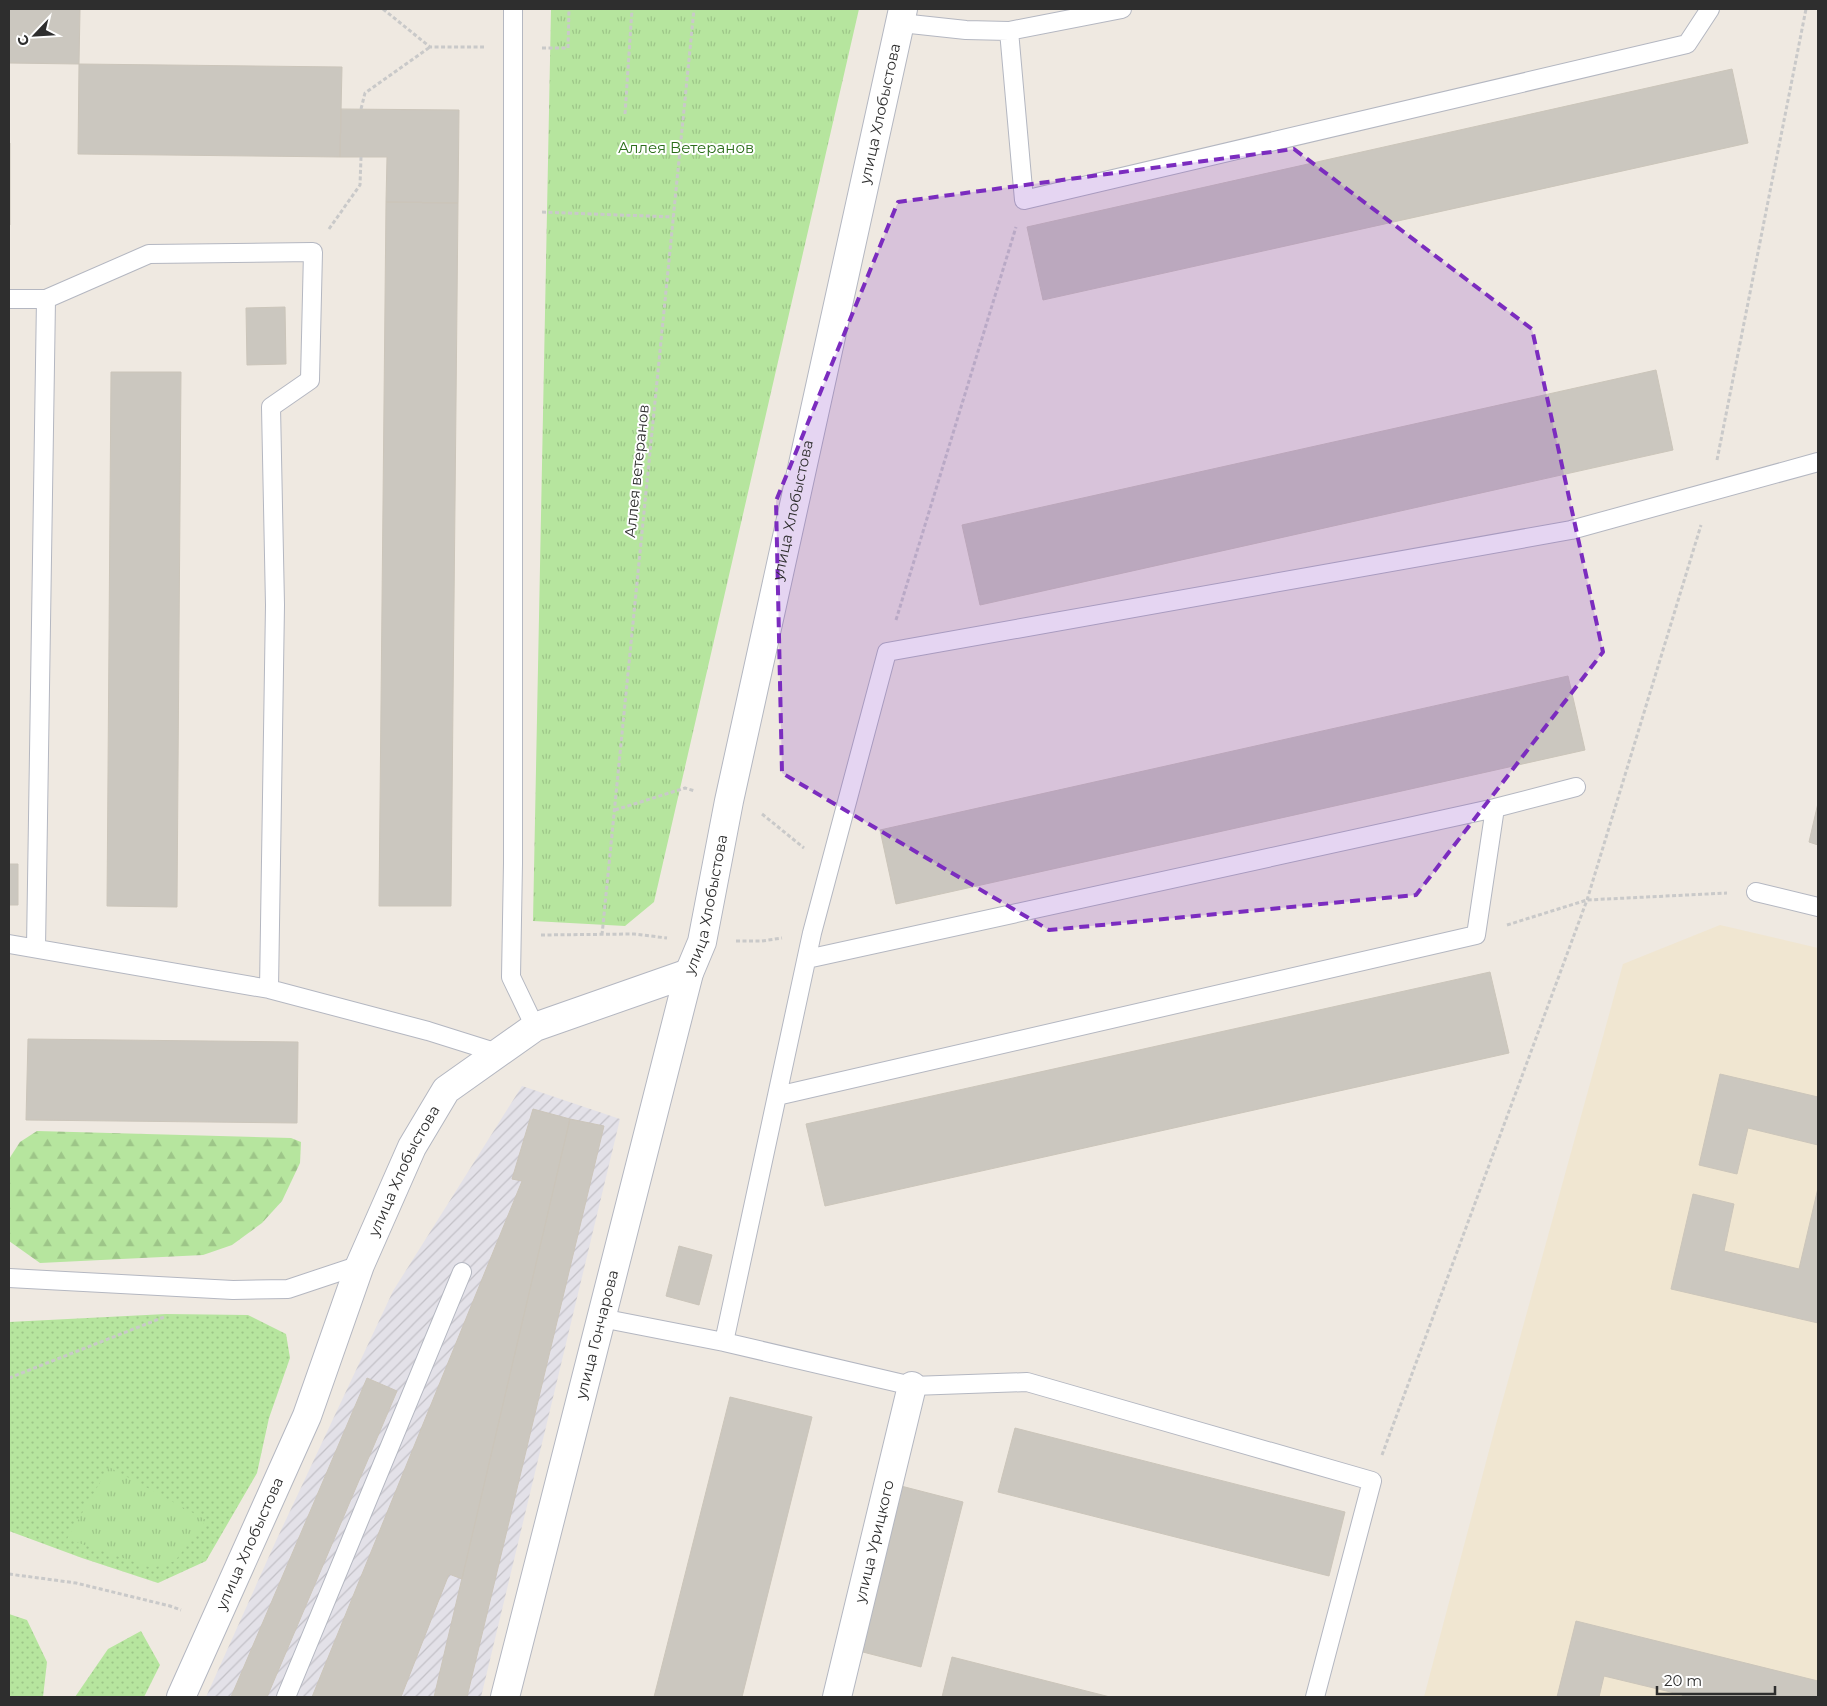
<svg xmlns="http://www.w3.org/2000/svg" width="1827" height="1706" font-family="Montserrat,sans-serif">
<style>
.industrial{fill:url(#industrial-furrows)}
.education{fill:#f0e6d1}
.grass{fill:url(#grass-dots)}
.forest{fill:url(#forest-firs)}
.park{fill:url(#park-tufts)}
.building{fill:#cbc7bf;stroke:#cbc5ba}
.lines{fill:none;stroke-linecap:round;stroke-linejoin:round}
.lane-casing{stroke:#b4b7c1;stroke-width:20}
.street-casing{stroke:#b4b7c1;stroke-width:30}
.path{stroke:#c9c9c9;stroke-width:3;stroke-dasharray:4 2.5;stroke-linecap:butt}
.lane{stroke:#fff;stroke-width:18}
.street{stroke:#fff;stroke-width:28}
.marked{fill:#7b2cbf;fill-opacity:0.2;stroke:#7b2cbf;stroke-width:4;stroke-dasharray:10 6;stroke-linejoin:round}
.labels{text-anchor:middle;stroke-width:4;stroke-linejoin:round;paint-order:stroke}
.street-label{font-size:15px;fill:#2e2e2e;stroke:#fff}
.park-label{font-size:15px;fill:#2c6e1b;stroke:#fff}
</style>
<defs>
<pattern id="industrial-furrows" width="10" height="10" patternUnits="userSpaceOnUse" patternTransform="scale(1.25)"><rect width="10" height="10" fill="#e3e1e8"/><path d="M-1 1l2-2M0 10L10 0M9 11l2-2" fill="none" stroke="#c3c1c7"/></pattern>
<pattern id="grass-dots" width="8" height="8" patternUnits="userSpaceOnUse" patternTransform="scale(1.25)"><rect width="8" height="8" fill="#b6e59e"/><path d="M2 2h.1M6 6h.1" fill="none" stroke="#9dc588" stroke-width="1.8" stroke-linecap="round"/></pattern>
<pattern id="forest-firs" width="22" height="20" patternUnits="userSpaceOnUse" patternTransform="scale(1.25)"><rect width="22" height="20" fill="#b6e59e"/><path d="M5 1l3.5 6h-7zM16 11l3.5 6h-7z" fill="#9dc588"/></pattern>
<pattern id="park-tufts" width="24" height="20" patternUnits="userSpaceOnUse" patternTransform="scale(1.25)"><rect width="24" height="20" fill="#b6e59e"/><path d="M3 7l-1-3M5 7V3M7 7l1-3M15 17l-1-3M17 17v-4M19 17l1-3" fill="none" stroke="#9dc588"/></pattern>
</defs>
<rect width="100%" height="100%" fill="#efe9e1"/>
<path class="industrial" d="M522,1086L620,1119L481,1697H206L275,1543L393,1291Z"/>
<path class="education" d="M1720,925L1818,948V1697H1424L1495,1428L1623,964Z"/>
<path class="grass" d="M166,1314L248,1315L286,1334L290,1358L269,1418L257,1473L206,1561L158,1583L82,1558L9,1531V1322Z
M9,1614L27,1620L47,1662L43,1697H9Z
M141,1631L160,1665L144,1697H75L108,1649Z"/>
<path class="forest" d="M37,1131L291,1138L301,1142L300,1163L282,1201L262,1223L232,1245L203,1255L40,1263L9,1241V1159L20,1142Z"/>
<path class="park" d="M551,9H859L654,902L625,926L533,921Z
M109,1467L206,1520L175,1561L152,1568L67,1539Z"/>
<path class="building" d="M9,9H80L79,64L9,63Z
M79,64L342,67L340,157L78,154Z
M1732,69L1748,143L1043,300L1027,227Z
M341,109L459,110L458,203L386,202L387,157H340Z
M9,143H10V225H9Z
M386,202L458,203L451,906H379Z
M285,307L286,364L247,365L246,308Z
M1656,370L1673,450L980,605L962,525Z
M111,372H181L177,907L107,906Z
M1568,676L1585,750L896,904L880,830Z
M1818,803V845L1809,842Z
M9,864H18V905H9Z
M1490,972L1509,1053L825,1206L806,1124Z
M28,1039L298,1042L297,1123L26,1120Z
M1720,1074L1818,1097V1145L1748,1128L1737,1174L1699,1165Z
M533,1109L570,1119L462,1579L449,1574L401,1697H312L522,1181L512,1179Z
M570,1119L604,1126L467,1697H434Z
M1818,1188V1323L1671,1289L1693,1194L1734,1204L1724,1251L1799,1269Z
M679,1246L712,1255L699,1305L666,1296Z
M367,1378L397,1391L267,1697H231Z
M730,1397L812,1417L742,1697H654Z
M1015,1428L1345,1512L1329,1576L998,1492Z
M901,1486L963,1502L921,1667L859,1651Z
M1576,1621L1818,1681V1697H1682L1683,1695L1604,1676L1599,1697H1557Z
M952,1657L1110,1697H942Z"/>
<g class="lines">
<g class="lane-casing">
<path id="lane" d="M513,9V863L511,977L535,1027
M901,23L966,30L1009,31L1024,200L1687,44L1710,9
M1009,31L1122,9
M9,299H46L149,254L313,252L310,380L271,407L275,605L269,989
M1495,808L1576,787
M1756,892L1818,907
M9,944L269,989L428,1031L498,1053
M36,948L46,299
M777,1096L1476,935L1495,808L807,959
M9,1278L233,1290L288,1289L360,1265
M601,1318L724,1342L912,1386L1027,1382L1372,1481L1315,1697
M724,1342L812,933L887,652L1571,530L1818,462
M286,1697L462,1272"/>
</g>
<g class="street-casing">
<g id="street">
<path id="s1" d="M181,1697L307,1416L360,1265L412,1147L446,1090L535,1027L689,973"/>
<path id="s2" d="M505,1697L689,973L702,942L729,801L903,9"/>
<path id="s3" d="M837,1697L912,1386"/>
</g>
</g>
<path class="path" d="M383,9L430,47H484
M542,48H568L569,9
M361,109L365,93L430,47
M625,114L632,9
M542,212L673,217
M329,229L360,185L361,157
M1717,460L1806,9
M896,620L1016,227
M615,810L685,788L695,791
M762,814L804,848
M1507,925L1587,900L1727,893
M541,935L634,934L667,938
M602,935L694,9
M736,941H762L782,938
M9,1378L164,1317
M1382,1455L1587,900L1701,525
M9,1574L76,1583L170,1606L181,1610"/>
<use href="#lane" class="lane"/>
<use href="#street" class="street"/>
</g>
<path class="marked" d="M1294,149L1532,329L1603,652L1416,895L1049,930L782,773L776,501L898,202Z"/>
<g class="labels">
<g class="street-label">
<text dy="5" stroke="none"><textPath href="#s2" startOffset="1628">улица Хлобыстова</textPath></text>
<text transform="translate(637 471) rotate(-84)" y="5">Аллея ветеранов</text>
<text dy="5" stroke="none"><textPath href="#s2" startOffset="1222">улица Хлобыстова</textPath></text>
<text dy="5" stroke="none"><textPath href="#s2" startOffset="818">улица Хлобыстова</textPath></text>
<text dy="5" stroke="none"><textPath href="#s1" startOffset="572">улица Хлобыстова</textPath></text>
<text dy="5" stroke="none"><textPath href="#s2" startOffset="374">улица Гончарова</textPath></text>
<text dy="5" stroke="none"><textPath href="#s3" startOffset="160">улица Урицкого</textPath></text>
<text dy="5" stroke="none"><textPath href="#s1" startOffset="168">улица Хлобыстова</textPath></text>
</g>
<g class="park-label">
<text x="686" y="153">Аллея Ветеранов</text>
</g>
</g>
<rect width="1827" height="1706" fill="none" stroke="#2e2e2e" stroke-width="20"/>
<g transform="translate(35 35) rotate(245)" stroke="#ffffff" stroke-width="4" paint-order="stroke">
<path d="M0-4L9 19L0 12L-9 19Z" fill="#2e2e2e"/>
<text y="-8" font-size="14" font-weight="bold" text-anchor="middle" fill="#2e2e2e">С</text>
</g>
<path d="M1657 1686v8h118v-8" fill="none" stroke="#2e2e2e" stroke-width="2.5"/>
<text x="1664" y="1686" font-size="15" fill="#2e2e2e" stroke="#ffffff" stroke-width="4" paint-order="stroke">20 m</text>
</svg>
